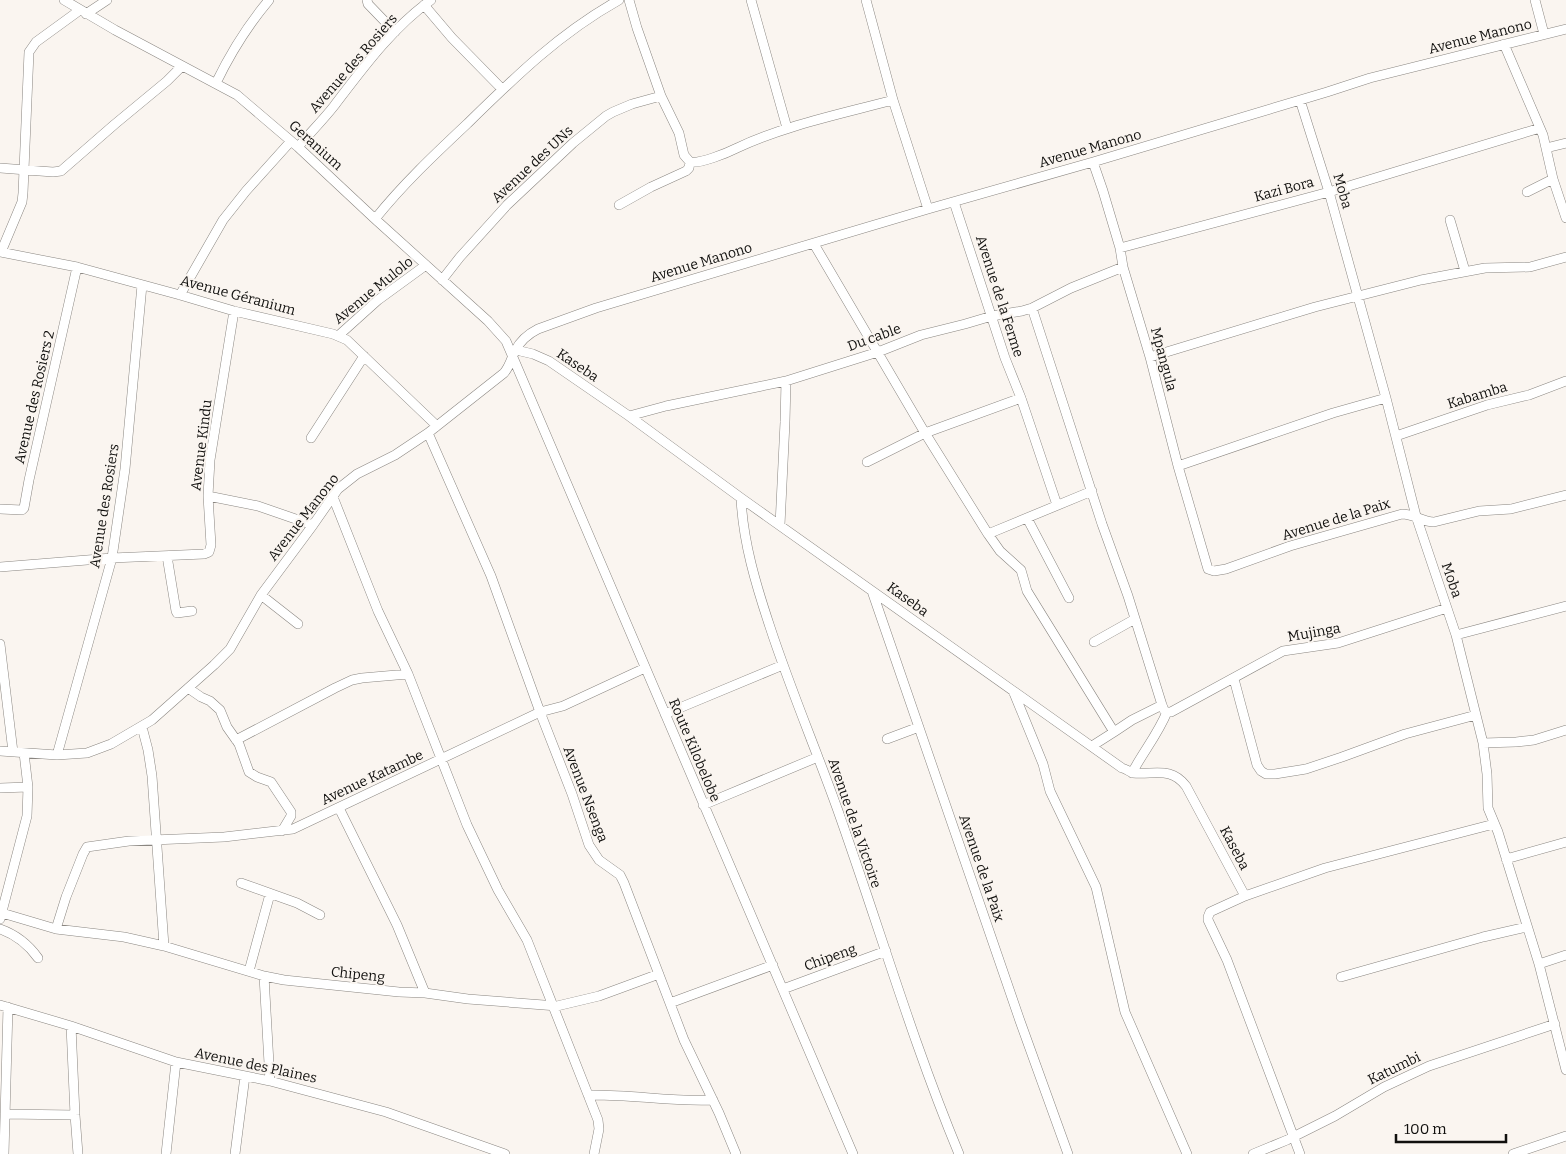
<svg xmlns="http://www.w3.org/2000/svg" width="1566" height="1154" font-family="Bitter,serif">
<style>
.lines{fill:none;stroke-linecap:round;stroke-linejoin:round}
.minor-casing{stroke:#8a8681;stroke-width:10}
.minor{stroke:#fff;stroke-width:9}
.labels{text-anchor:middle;stroke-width:4;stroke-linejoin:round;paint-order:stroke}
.street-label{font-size:14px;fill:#11100e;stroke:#faf5f0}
</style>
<rect width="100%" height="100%" fill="#faf5f0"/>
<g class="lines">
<g class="minor-casing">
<path id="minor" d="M64,0L115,30L237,95L298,147L375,219L488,321L506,341L853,1154
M367,0L368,4L395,32
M629,0L637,28L661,96L679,133L684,155L690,162C700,164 727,153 737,148C786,125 841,114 893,100
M751,0L787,128
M866,0L893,100L928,209
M1535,0L1544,34
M424,5L452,38L502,89
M86,14L107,0
M1504,44L1543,135L1553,179L1566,218
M216,83C230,54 248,25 269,0
M1300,100L1329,192L1386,398L1416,516L1456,635L1483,743L1487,774L1488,808L1498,832L1539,964L1566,1070
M298,147C310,133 323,120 334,106C363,68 392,28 431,0
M1546,148L1566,143
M1093,162L1103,191L1120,248L1123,267L1150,357L1178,466L1208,569L1214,571L1226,569L1290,546L1402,514C1414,514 1422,522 1434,522L1479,511L1511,509L1566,495
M0,168L53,172L61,171L115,124L167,81L182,66
M1527,192L1553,179
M954,202L1005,358L1021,398L1057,505
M619,205L651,187L686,171L689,168L690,162
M375,219C403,184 435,154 468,123C516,76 560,33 619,0
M1450,220L1465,271
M814,244L925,433L988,534L1000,551L1021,570L1027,591L1114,732L1092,746
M1120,248L1329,192L1540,128
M0,252L77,267L180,295L234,311L333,334L347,340L437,426
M1,252L22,202L23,193L29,52L36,42L80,10
M442,280L460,257L507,205L573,143L606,116L613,112L632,104L661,96
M180,295L223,220L246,191L291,141
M1032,308L1102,524L1128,596L1162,705L1164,710L1167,712
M338,336L378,300L426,265
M516,350L533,354L549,361L629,416L741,498L1122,768C1126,769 1130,772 1133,773C1154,775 1171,766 1186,786L1245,896
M1150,357L1315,307L1421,280L1485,268L1530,267L1566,257
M629,416L666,406L786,381L878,352L921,335L965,324L992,316L1022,311L1032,308L1071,288L1123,267
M428,433L491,576L540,712L572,794L589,845L599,860L620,875L624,883L684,1040L719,1113L736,1154
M1396,436L1487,405L1529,395L1566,381
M311,438L364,356
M867,462L925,433L1021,398
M1178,466L1333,413L1386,398
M208,496L258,506L313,525
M333,497L378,611L408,674L467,825L498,890L527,940L598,1120L599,1129L594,1154
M741,498C743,542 756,585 770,627C790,688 815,747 837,808C878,923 912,1041 959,1154
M0,509L22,510L24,508L29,480L77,267
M1027,518L1069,598
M780,525L785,422L786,381
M988,534L1092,491
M167,556L176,611L177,613L192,611
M0,567L112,558L204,554L209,552L211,545L208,496L210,460L234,311
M872,591L1020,1021L1068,1154
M261,595L298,624
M1456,635L1566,606
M1094,642L1135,619
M0,644L13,752
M1234,679L1257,765L1261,771L1266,774H1275L1306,769L1342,757L1405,734L1476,715
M188,688L201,697L210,701L220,710L227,727L239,744L249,772L257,777L271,782L291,812V816L282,831
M1014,693L1043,764L1050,791L1096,887L1125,1012L1187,1154
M1167,712H1171L1283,651L1338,643L1447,608
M665,714L783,665
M142,727L148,750L152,776L164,946
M1114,732L1132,720L1162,705
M887,739L919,727
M236,740L335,688L352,680L362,678L408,674
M1483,743L1516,742L1534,740L1566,730
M0,751L57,755L87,753L111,744L152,720L214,665L230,649L261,595L313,525L338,489L357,474L395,455L428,433L504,373C510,366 511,359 515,351C520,341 528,334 538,329L596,308L928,209L1093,162L1327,92L1370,78L1566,29
M57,755L112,558L125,469L142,285
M1132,773C1143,752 1158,734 1167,712
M0,788L28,787
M703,805L818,757
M339,808L397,925L425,993
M1506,859L1566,842
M241,883L297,903L320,915
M2,913L56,929L124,937L164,946L264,976L284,980L399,992L425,993L468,999L557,1006L599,996L659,974
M0,919L27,816L28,787L24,753
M0,929C17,935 28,944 38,958
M56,929L66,897L83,854L87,847L129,841L224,837L293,829L540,712L563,706L645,668
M1539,964L1566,955
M249,971L270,894
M264,976L270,1081
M1341,977L1483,937L1527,927
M783,989L886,951
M670,1003L773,965
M0,1005L71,1026L176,1062L270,1081L386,1112L505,1154
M71,1026L75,1115L78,1154
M588,1095C630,1094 671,1102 713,1100
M5,1114L75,1115
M4,1154L8,1007
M166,1154L176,1062
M235,1154L245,1076
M1253,1154L1287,1140L1335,1116L1384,1087L1429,1066L1555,1024
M1300,1154L1227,960L1208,920V917L1210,912L1245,896L1325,868L1494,824
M1513,1154L1566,1136"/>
</g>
<use href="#minor" class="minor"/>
</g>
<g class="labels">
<g class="street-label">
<text transform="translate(1480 36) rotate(-14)" y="5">Avenue Manono</text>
<text transform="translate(353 63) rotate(-49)" y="5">Avenue des Rosiers</text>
<text transform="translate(316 145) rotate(42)" y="5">Geranium</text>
<text transform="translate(1090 148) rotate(-16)" y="5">Avenue Manono</text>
<text transform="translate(532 164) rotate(-43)" y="5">Avenue des UNs</text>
<text transform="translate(1284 189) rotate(-15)" y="5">Kazi Bora</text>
<text transform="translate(1343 191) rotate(74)" y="5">Moba</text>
<text transform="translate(701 262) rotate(-17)" y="5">Avenue Manono</text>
<text transform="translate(373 290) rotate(-39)" y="5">Avenue Mulolo</text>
<text transform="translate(238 295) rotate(15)" y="5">Avenue Géranium</text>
<text transform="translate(1000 296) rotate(72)" y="5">Avenue de la Ferme</text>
<text transform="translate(874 337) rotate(-20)" y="5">Du cable</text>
<text transform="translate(1164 359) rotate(75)" y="5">Mpangula</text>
<text transform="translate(578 365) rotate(34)" y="5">Kaseba</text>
<text transform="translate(1477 395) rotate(-17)" y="5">Kabamba</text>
<text transform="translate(34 397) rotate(-77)" y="5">Avenue des Rosiers 2</text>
<text transform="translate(201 445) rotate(-83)" y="5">Avenue Kindu</text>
<text transform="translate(104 506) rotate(-81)" y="5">Avenue des Rosiers</text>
<text transform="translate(303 517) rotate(-52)" y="5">Avenue Manono</text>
<text transform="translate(1336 519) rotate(-17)" y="5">Avenue de la Paix</text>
<text transform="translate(1452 580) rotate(71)" y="5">Moba</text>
<text transform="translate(908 599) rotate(36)" y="5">Kaseba</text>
<text transform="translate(1314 632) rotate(-10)" y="5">Mujinga</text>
<text transform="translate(695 750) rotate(67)" y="5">Route Kilobelobe</text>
<text transform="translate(372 777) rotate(-25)" y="5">Avenue Katambe</text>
<text transform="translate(586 794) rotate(69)" y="5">Avenue Nsenga</text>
<text transform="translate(855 823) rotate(71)" y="5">Avenue de la Victoire</text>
<text transform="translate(1235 848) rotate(62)" y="5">Kaseba</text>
<text transform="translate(982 868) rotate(71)" y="5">Avenue de la Paix</text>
<text transform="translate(830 957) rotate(-20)" y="5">Chipeng</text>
<text transform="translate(358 974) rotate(6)" y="5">Chipeng</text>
<text transform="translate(256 1065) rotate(12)" y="5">Avenue des Plaines</text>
<text transform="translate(1394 1068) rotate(-26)" y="5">Katumbi</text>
</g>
</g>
<path d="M1396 1134v8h110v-8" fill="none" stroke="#11100e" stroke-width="2.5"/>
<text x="1404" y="1134" font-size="15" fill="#11100e" stroke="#faf5f0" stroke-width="4" paint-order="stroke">100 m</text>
</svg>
